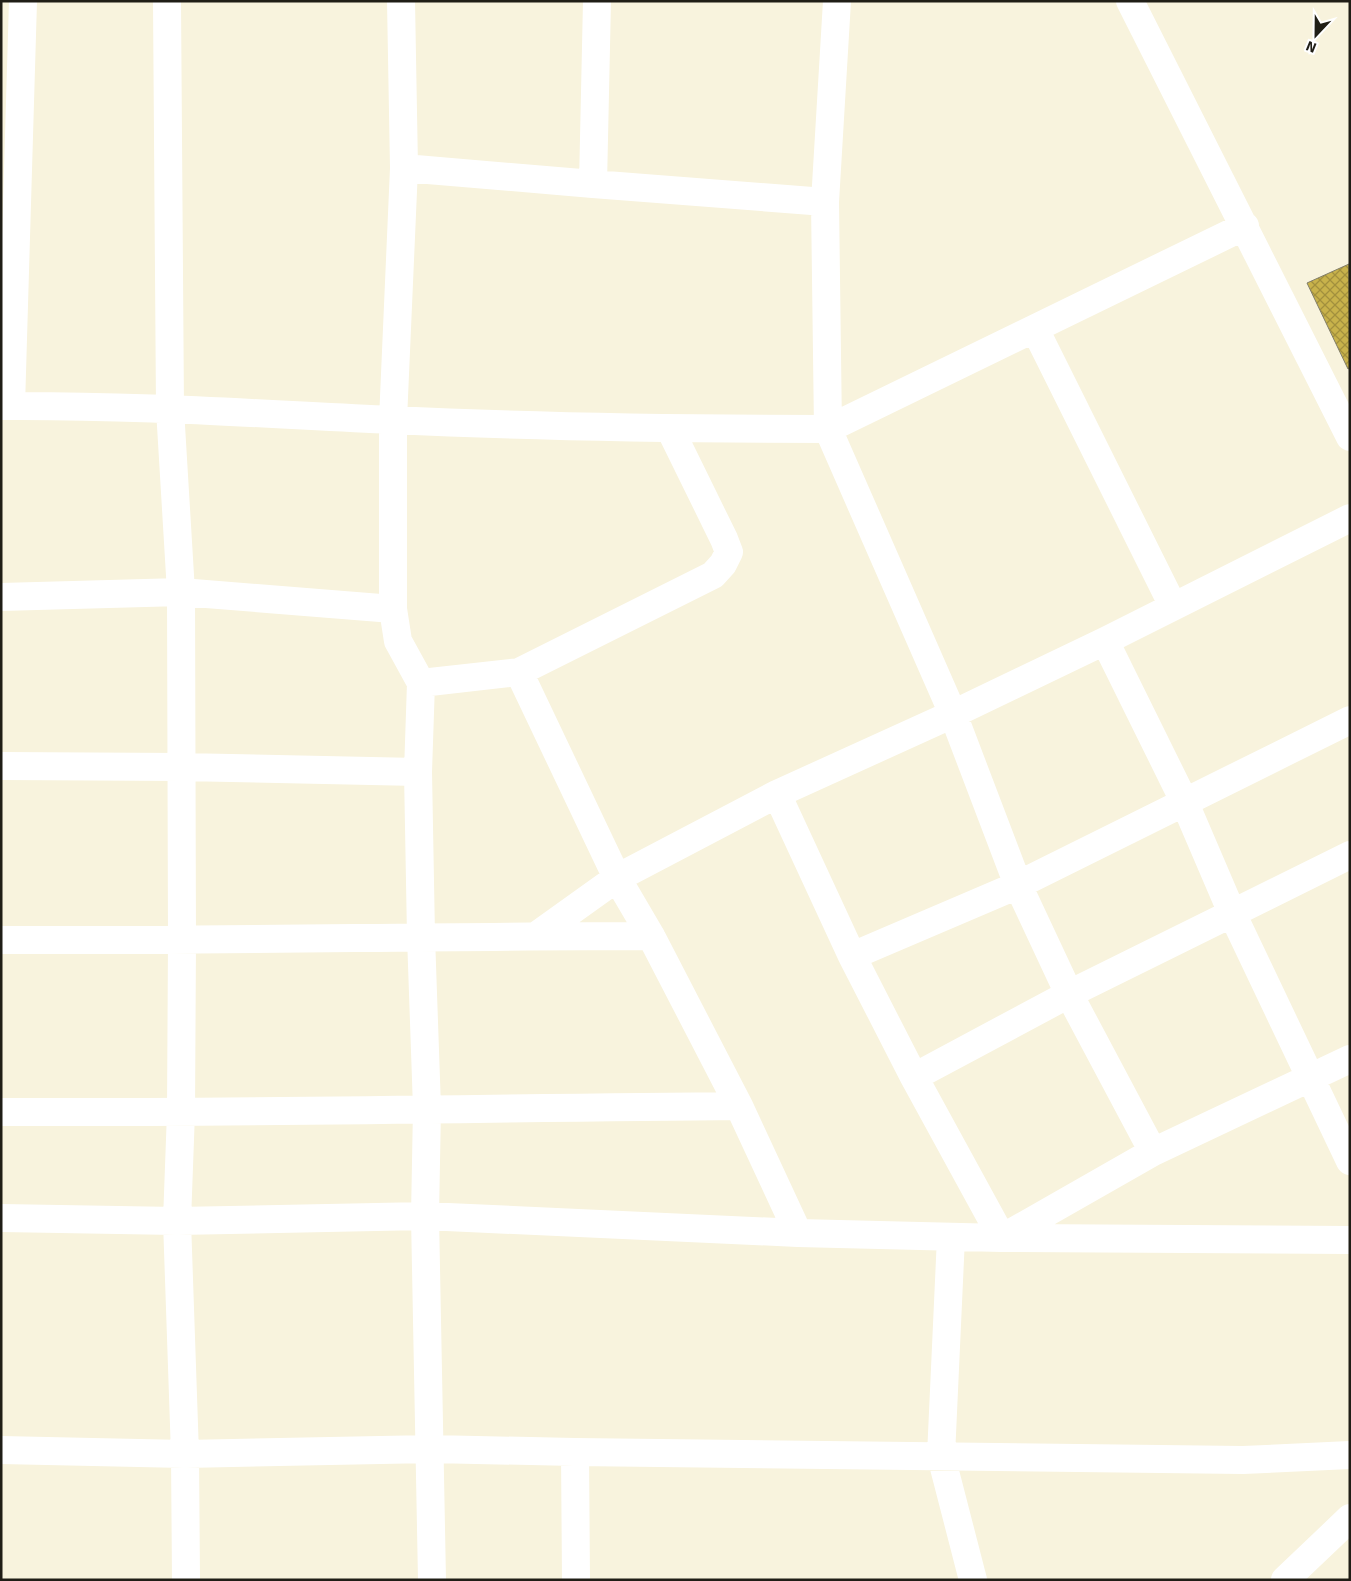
<svg xmlns="http://www.w3.org/2000/svg" width="1351" height="1581" font-family="Signika,sans-serif">
<style>
.building{fill:url(#building-cross-hatch);stroke:#827e69}
.lines{fill:none;stroke-linecap:round;stroke-linejoin:round}
.minor{stroke:#fff;stroke-width:28}
</style>
<defs>
<pattern id="building-cross-hatch" width="8" height="8" patternUnits="userSpaceOnUse" patternTransform="scale(1.25)"><rect width="8" height="8" fill="#c8b24b"/><path d="M0 0l8 8M0 8l8-8" fill="none" stroke="#a2903d"/></pattern>
</defs>
<rect width="100%" height="100%" fill="#f8f3dd"/>
<path class="building" d="M1349,264L1350,368L1348,369L1307,283Z"/>
<g class="lines">
<path class="minor" d="M167,1L170,409L181,592L182,941L181,1112L177,1221L185,1454L186,1580
M597,1L593,184L825,202
M837,1L825,202L828,429L1245,226
M1130,1L1350,437
M404,168L593,184
M1035,329L1173,606
M1,406C132,405 262,414 392,420C537,427 683,429 828,429L953,714L1018,885L1069,994L1153,1152
M11,406L23,1
M1,597L181,592L393,609L398,641L421,683L519,672L713,575L723,564L729,552L724,539L670,429
M393,609V420L404,168L401,1
M1105,641L1184,801L1232,913L1350,1161
M519,672L617,878L651,936L739,1106L798,1233
M421,683L418,772L421,936L427,1108L425,1216L432,1580
M1,766L181,767L418,772
M777,794L852,956L914,1077L1002,1238L1350,1240
M536,936L617,878L777,794L953,714L1105,641L1350,518
M1,940C218,941 434,936 651,936
M852,956L1018,885L1350,720
M914,1077L1069,994L1350,855
M1,1112C247,1113 493,1108 739,1106
M1,1218L177,1221L425,1216L798,1233L1002,1238L1153,1152L1350,1059
M951,1237L941,1456L973,1580
M1,1450L185,1454L431,1449L575,1452L1243,1460L1350,1455
M575,1452L576,1580
M1285,1580L1350,1518"/>
</g>
<rect width="1351" height="1581" fill="none" stroke="#201e16" stroke-width="5"/>
<g transform="translate(1316 35) rotate(202)" stroke="#ffffff" stroke-width="4" paint-order="stroke">
<path d="M0-4L9 19L0 12L-9 19Z" fill="#201e16"/>
<text y="-8" font-size="14" font-weight="bold" text-anchor="middle" fill="#201e16">N</text>
</g>
</svg>
